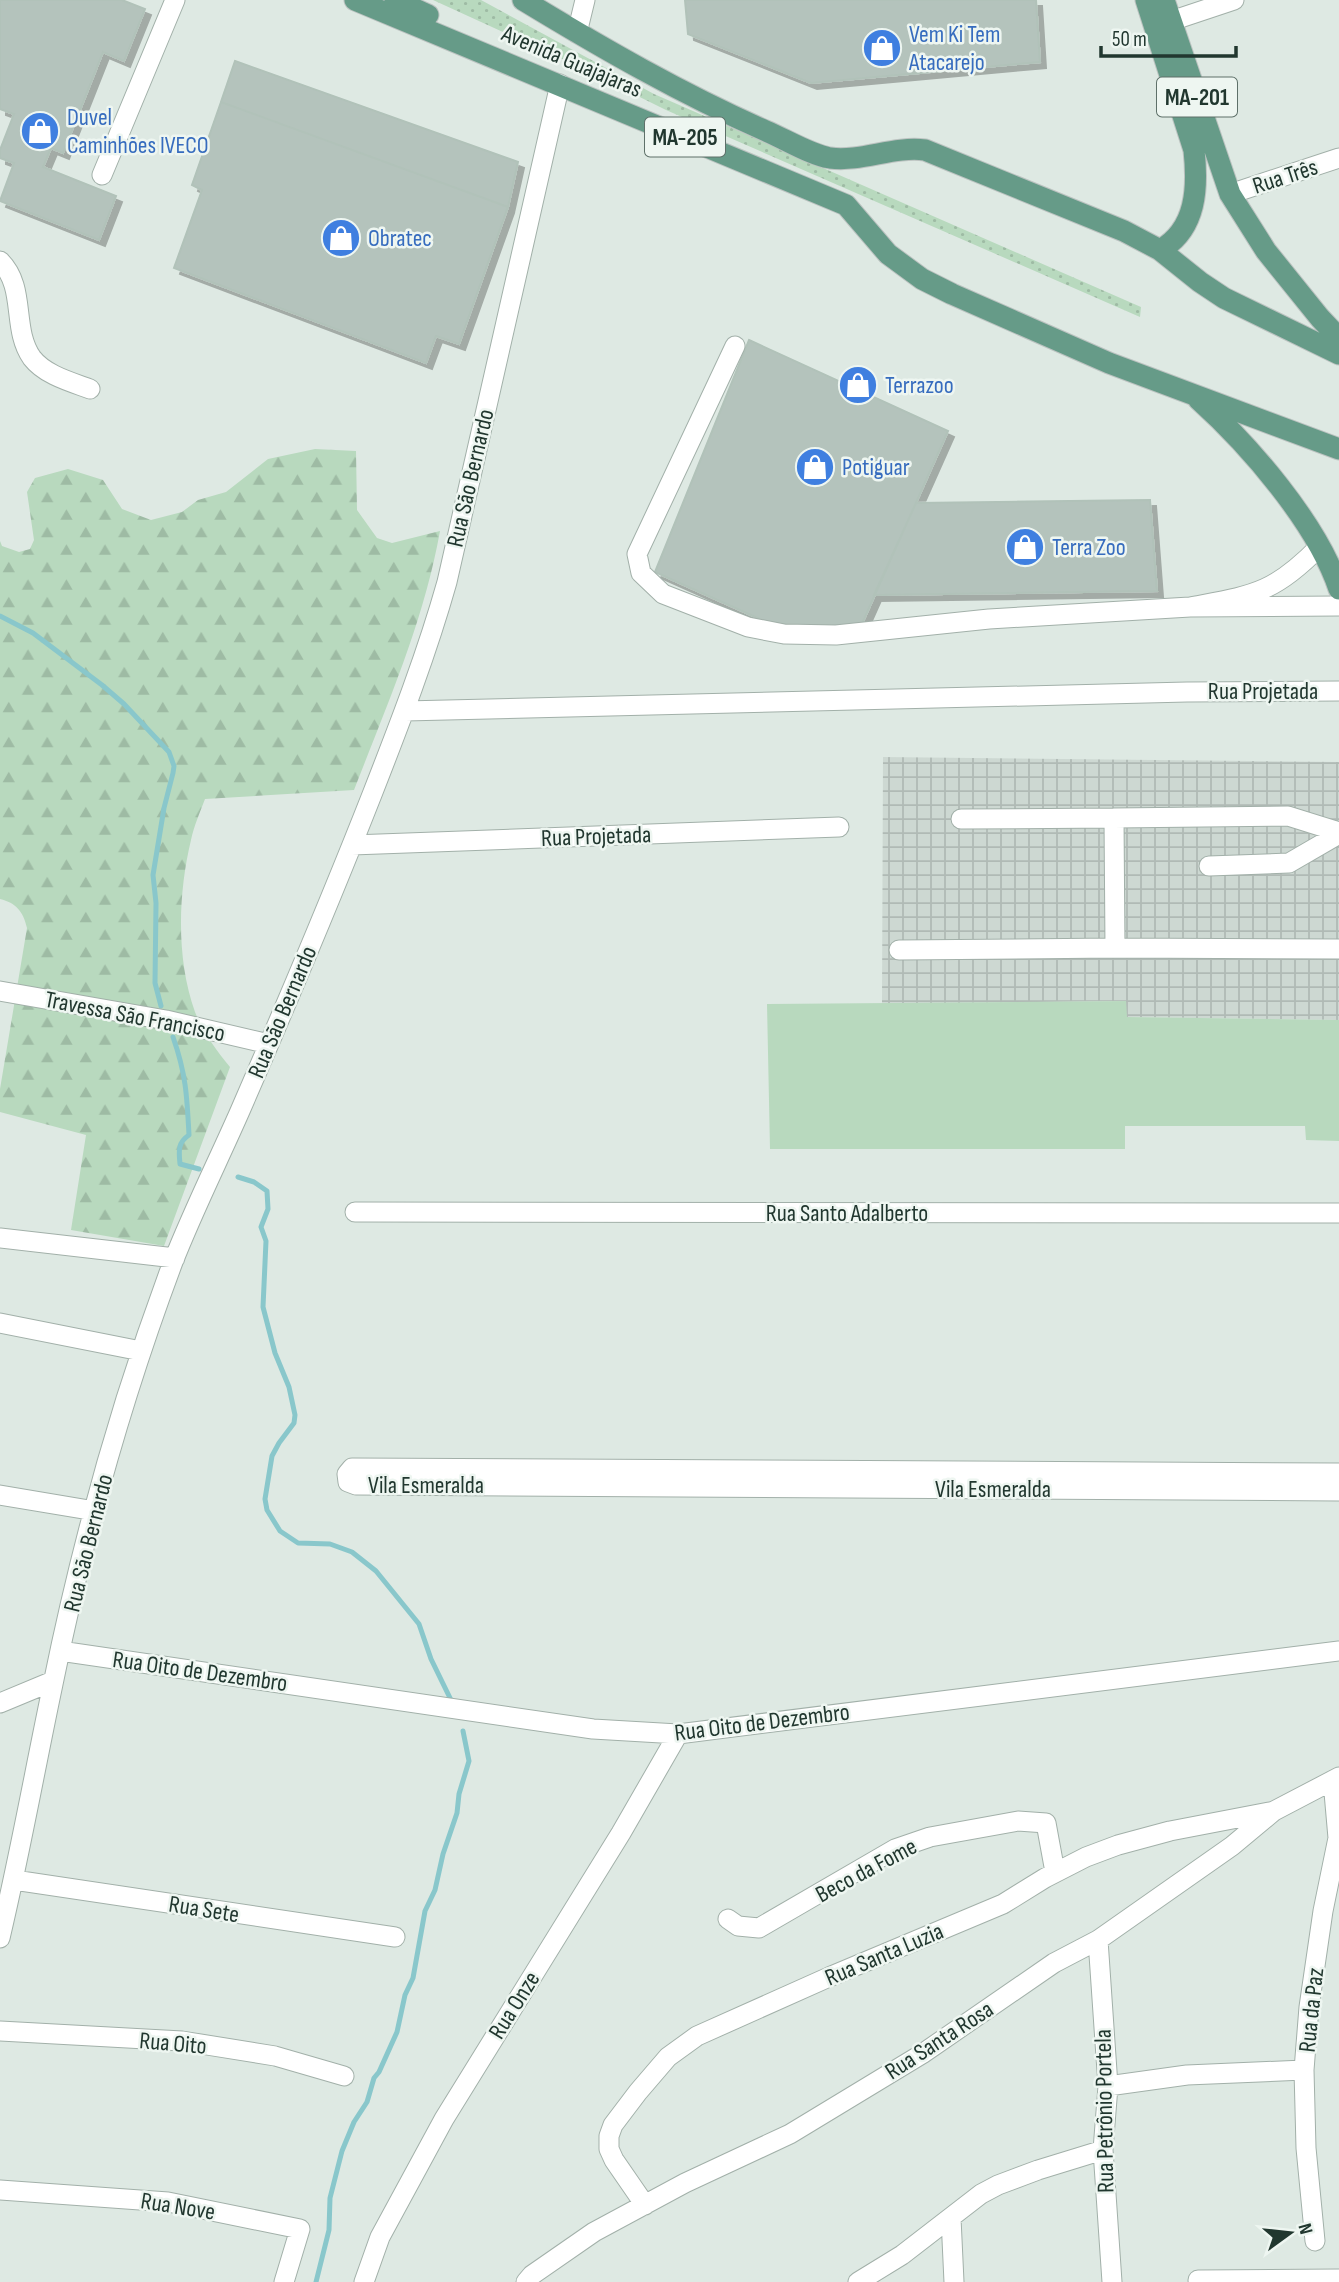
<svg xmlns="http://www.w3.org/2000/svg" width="1339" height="2282" font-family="'Sofia Sans Condensed',sans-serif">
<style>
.industrial{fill:url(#industrial-grid)}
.grass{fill:url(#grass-dots)}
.forest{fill:url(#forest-firs)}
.pitch{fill:#b8d9be}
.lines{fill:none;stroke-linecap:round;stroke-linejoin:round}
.stream{stroke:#89c7cb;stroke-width:5}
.building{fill:#b4c3bc;stroke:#b1c2b9;stroke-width:2;filter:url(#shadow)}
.minor-casing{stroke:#a2b0a9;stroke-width:21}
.major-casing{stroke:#bcc3c1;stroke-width:23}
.minor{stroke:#fff;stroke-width:19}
.major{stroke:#669b88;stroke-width:21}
.labels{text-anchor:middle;stroke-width:5;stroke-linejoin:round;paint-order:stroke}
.shield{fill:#eef6f1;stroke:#5e7069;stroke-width:2}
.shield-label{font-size:23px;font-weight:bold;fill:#21372f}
.shop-label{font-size:24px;fill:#366cbe;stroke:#eef6f1;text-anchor:start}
.street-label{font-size:24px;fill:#21372f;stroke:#eef6f1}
</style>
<defs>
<pattern id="industrial-grid" width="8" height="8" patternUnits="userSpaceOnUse" patternTransform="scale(1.75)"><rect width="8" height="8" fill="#cdd8d2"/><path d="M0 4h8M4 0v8" fill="none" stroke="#b0bab5"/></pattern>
<pattern id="grass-dots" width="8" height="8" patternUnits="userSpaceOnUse" patternTransform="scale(1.75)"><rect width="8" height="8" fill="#b8d9be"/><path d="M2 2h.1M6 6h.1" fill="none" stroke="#9ebba4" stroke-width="1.8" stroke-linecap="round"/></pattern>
<pattern id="forest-firs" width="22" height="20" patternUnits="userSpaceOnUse" patternTransform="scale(1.75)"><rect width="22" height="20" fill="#b8d9be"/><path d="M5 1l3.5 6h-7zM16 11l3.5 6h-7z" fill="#9ebba4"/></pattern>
<filter id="shadow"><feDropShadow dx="6" dy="6" stdDeviation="0" flood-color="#0004"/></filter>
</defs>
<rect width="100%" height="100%" fill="#dee9e3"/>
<path class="industrial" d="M883,757L1339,762V1020L1126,1017L1125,1001L882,1004Z"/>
<path class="grass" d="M433,0H481L654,94L1141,307L1140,317L666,110L571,63Z"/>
<path class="forest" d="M315,449L356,451L357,510L377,538L392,543L440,531C424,621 387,705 354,790L205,799C200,812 194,826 191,840C178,894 176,959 195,1012C203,1032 216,1050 230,1067L164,1246L71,1230L86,1135L0,1112V1089L27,928C23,911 16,903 0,899V541L2,546L19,552L30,549L34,540L27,492L35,478L68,469L103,480L122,509L151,520L182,512L198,500L226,492L268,459Z"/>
<path class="pitch" d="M1126,1001L1127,1017L1339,1020V1141L1306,1140L1305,1126H1125V1149H770L767,1004Z"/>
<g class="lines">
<path class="stream" d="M0,616L33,633L102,685L124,704L169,752L174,766L173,773L164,808L153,875L156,903L155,983L161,1006
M173,1037C186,1074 187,1096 189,1135C177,1143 179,1152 180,1164L199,1169
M238,1177L254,1182L267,1191L268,1209L261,1227L266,1241L263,1307L275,1353L289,1387L295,1415L294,1423L279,1443L272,1456L265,1499L267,1510L280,1531L298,1543L330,1544L352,1552L376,1571L419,1624L431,1659L451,1700
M316,2282L329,2230L330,2198L342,2151L354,2122L367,2102L374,2078L379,2072L397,2032L405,1995L413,1978L425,1911L435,1890L443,1854L457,1813L459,1794L469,1761L463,1731"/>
</g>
<path class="building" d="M0,0H122L145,9L124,61L103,52L63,153L51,148L43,167L116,196L99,240L0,201L14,163L0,158V150L14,114L0,109Z
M685,0H1036L1040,62L811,83L688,34Z
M235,61L518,162L508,207L221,102Z
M221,102L508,207L459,344L436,336L426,363L174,268L202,190L192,185Z
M749,340L948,431L861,626L780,628L655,572Z
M1150,500L1157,591L874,595L916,503Z"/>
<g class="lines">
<g class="minor-casing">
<path id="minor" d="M1171,21L1234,0
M577,33L585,0
M102,175L175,0
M1230,194L1339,158
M0,261C27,288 11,328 32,358C45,375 71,382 90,389
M735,346L637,554L641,573L663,594L748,627L784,634L836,635L989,619L1190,607
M1319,547C1273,594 1253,595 1190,607L1339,606
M405,711L1187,692L1339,691
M961,819L1114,818
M352,845L839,827
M1209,866L1289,863L1339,834
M1115,948L1339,949
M899,950L1115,948L1114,818L1288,816L1339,832
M0,991L166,1020L269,1044
M355,1212L1339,1213
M0,1238L175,1258
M0,1323L141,1351
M1339,1473L352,1468L347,1474L348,1482L356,1485L1339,1491
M0,1495L95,1511
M60,1651L593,1729L678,1734L1339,1651
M0,1703L53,1681
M14,1880L395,1937
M728,1919L738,1926L759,1928L895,1849L930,1837L1018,1821L1046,1823L1055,1872
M0,1938C20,1854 35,1769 53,1684C82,1541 122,1398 173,1262C193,1211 218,1161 240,1111C286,1005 331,899 373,792C400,723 427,653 447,582L560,84
M1098,1940L1108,2086L1103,2150L1112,2282
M0,2031L182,2041L275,2056L344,2076
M1108,2086L1187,2075L1304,2070
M0,2190L168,2202L300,2229L284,2282
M645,2205L614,2160L609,2149V2136L613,2125L638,2092L668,2057L697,2036L829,1977L1003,1904L1045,1878L1086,1857L1118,1845L1170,1831L1269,1812
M951,2218L954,2282
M1315,2241L1306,2148L1304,2070L1309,2007L1323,1911L1338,1838L1333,1781
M1198,2280L1339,2279
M364,2282L380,2237L444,2119L621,1833L678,1734
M526,2282L532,2275L594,2232L685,2183L790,2134L922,2054L1054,1963L1098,1940L1232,1846L1274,1811L1339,1777
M858,2282L902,2255L981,2194L998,2185L1038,2170L1103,2150"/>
</g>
<g class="major-casing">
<path id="major" d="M355,0L846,205L888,254L922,279L952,294L1109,363L1339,449
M395,0L428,15
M523,0C602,48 682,94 766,131C785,139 811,155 830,158C862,162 893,146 925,150L1124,231L1160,250L1200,282L1224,298L1339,354
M1146,0L1194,150C1198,187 1197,229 1160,250
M1164,0L1230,194L1266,251L1320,318L1339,338
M1198,399C1249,445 1317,523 1339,589"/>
</g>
<use href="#minor" class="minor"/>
<use href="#major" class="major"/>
</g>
<defs>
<g id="shop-disc" transform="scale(2.0125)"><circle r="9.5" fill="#3f7fe0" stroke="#eef6f1"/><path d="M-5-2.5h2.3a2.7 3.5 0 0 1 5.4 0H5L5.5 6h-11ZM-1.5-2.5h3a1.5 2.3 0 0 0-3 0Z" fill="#fff"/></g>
</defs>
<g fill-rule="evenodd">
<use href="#shop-disc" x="882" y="48"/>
<use href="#shop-disc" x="40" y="131"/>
<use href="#shop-disc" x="341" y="238"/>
<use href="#shop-disc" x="858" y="385"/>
<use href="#shop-disc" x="815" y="467"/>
<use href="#shop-disc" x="1025" y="547"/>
</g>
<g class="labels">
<g class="shield">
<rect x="1157" y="77.5" width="80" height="39" rx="5"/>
<rect x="645" y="117.5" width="80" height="39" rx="5"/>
</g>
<g class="shield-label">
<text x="1197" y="105">MA-201</text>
<text x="685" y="145">MA-205</text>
</g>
<g class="shop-label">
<text x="909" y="42">Vem Ki Tem<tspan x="909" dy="28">Atacarejo</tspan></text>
<text x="67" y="125">Duvel<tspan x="67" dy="28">Caminhões IVECO</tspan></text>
<text x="368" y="246">Obratec</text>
<text x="885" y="393">Terrazoo</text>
<text x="842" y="475">Potiguar</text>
<text x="1052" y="555">Terra Zoo</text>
</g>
<g class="street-label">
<text transform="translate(572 61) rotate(23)" y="8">Avenida Guajajaras</text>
<text transform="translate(1285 176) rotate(-18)" y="8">Rua Três</text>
<text transform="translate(470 478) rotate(-77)" y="8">Rua São Bernardo</text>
<text x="1263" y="699">Rua Projetada</text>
<text transform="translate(596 836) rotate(-2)" y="8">Rua Projetada</text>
<text transform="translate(282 1012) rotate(-67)" y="8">Rua São Bernardo</text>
<text transform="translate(135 1016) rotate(11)" y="8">Travessa São Francisco</text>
<text x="847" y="1221">Rua Santo Adalberto</text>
<text x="426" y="1493">Vila Esmeralda</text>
<text x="993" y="1497">Vila Esmeralda</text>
<text transform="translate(88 1543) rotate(-76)" y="8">Rua São Bernardo</text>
<text transform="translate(200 1671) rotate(8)" y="8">Rua Oito de Dezembro</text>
<text transform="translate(762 1722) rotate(-7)" y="8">Rua Oito de Dezembro</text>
<text transform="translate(866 1870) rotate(-28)" y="8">Beco da Fome</text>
<text transform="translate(204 1909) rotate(9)" y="8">Rua Sete</text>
<text transform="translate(884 1954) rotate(-23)" y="8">Rua Santa Luzia</text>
<text transform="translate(514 2005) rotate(-58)" y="8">Rua Onze</text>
<text transform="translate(1311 2010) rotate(-84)" y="8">Rua da Paz</text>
<text transform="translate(939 2040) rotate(-33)" y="8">Rua Santa Rosa</text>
<text transform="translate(173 2043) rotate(5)" y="8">Rua Oito</text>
<text transform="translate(1104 2111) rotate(-91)" y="8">Rua Petrônio Portela</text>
<text transform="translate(178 2206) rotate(9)" y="8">Rua Nove</text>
</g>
</g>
<g transform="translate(1290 2233) rotate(75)" stroke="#eef6f1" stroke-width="5" paint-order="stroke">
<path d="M0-5L12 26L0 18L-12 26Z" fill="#21372f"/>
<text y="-10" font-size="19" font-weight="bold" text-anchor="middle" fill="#21372f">N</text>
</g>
<path d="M1101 46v10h135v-10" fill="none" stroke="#21372f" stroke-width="3.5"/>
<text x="1112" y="46" font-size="21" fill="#21372f" stroke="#eef6f1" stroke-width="5" paint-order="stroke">50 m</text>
</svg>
